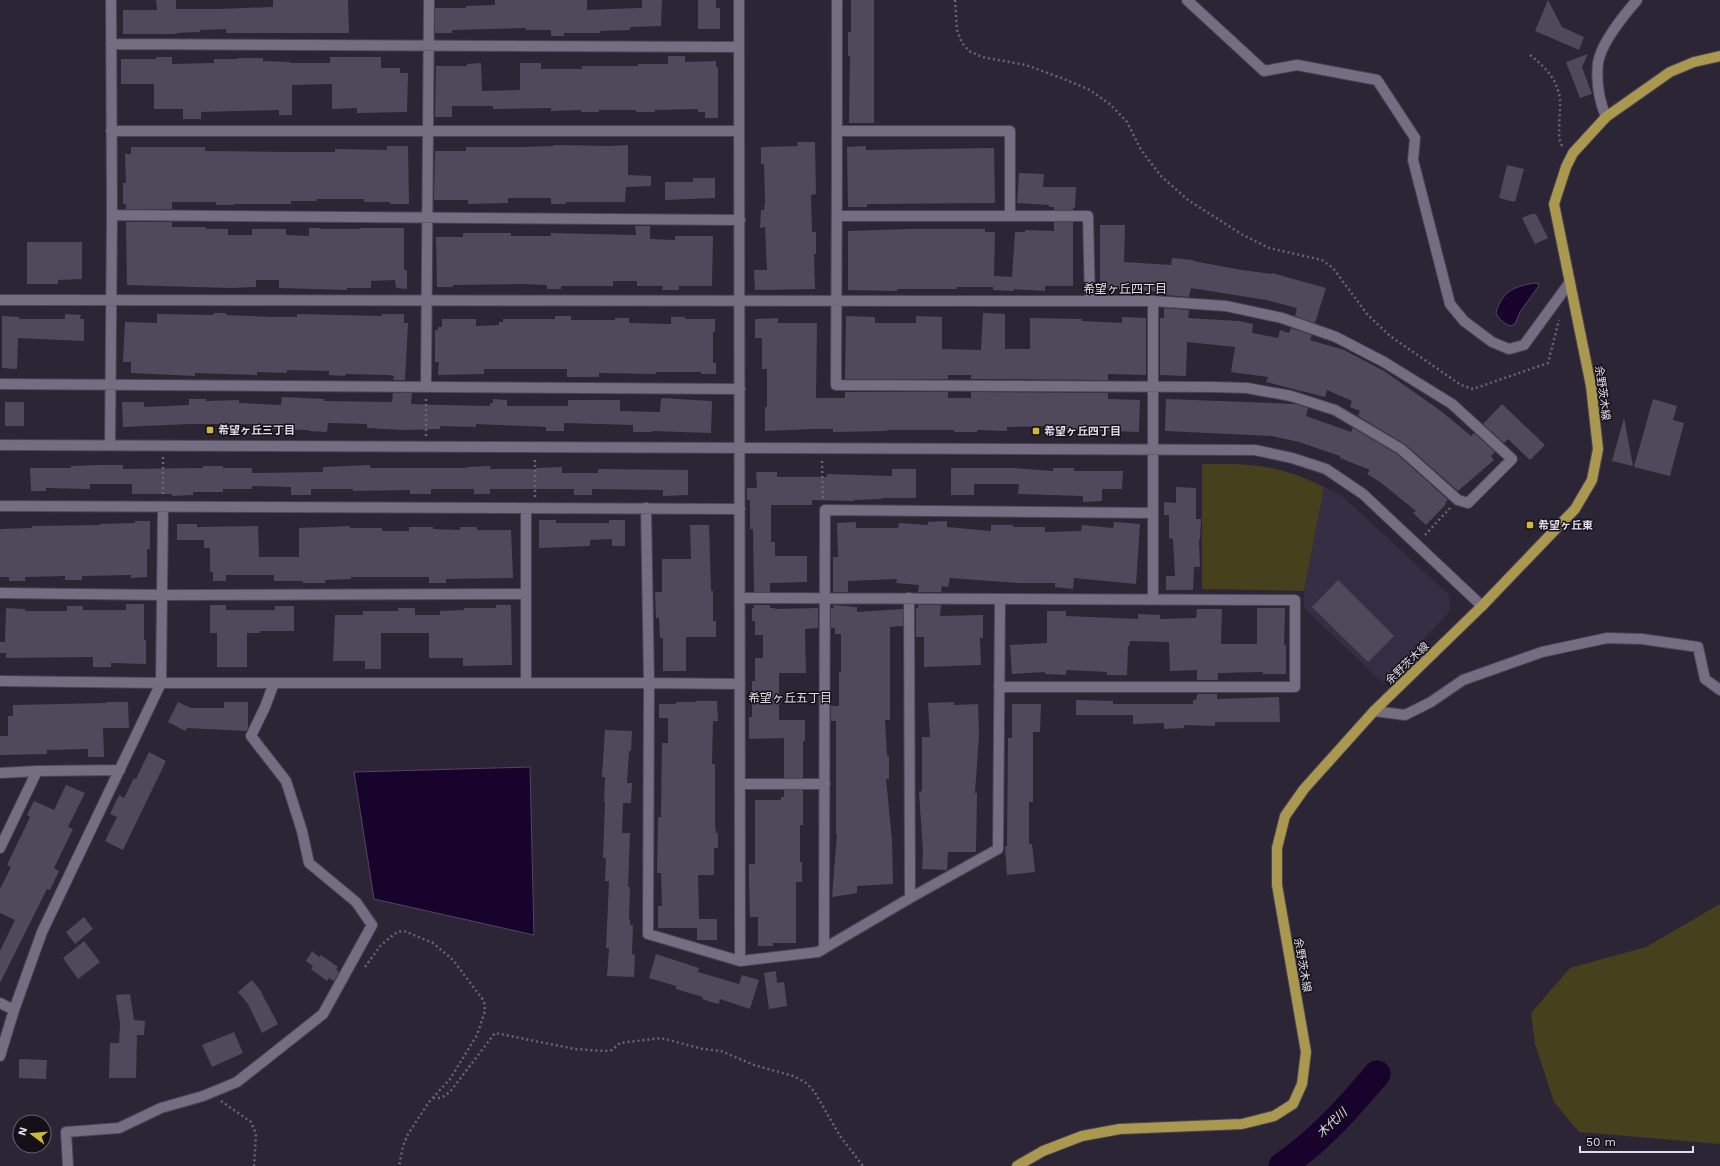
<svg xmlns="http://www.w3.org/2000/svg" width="1720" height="1166" font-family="'Work Sans','Noto Sans JP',sans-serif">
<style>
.built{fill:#362e44}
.green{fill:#47401c}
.water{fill:#18032c;stroke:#544464}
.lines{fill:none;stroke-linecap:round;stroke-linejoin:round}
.river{stroke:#18032c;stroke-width:27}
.building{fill:#50495b}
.minor-casing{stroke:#494452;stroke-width:12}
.major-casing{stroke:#494452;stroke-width:12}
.path{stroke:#6a6473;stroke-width:2.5;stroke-dasharray:2 3;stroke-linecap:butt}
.minor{stroke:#756d81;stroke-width:10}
.major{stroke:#aa984f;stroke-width:10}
.poi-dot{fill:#d1b736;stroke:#131018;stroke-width:1.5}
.labels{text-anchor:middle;stroke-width:3;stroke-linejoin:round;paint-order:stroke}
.street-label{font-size:11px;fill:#e1dce8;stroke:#131018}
.poi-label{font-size:11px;font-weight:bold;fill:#e1dce8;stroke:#131018;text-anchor:start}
.neighbourhood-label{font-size:12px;fill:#e1dce8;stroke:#131018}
.water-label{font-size:12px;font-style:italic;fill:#e6dafa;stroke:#131018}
</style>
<rect width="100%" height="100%" fill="#2c2536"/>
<path class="built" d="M1324,487L1342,496L1449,595L1450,611L1383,683L1304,608V591Z"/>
<path class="green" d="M1202,464C1223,464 1244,463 1265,467C1286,470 1305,478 1324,487L1304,591L1202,589Z
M1720,904V1144L1579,1132L1554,1102L1535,1044L1531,1013L1570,968L1646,947Z"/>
<path class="water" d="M1535,283L1539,284L1538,287L1520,312L1515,324L1511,326C1504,324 1499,319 1496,313C1502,291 1515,286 1535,283Z
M530,767L534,935L374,899L354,772Z"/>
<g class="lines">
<path class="river" d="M1282,1166C1319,1141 1348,1108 1377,1074"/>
</g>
<path class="building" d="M156,0H176V9H218L273,7V0H348L349,33H226V29L200,30V32L177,33V34H123V10H157Z
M495,0H587V10L639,8H642V0H662L661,26L630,27V30L600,31V33H564V36H551V30H526V28L452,30V33H435V8H466V6L495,5Z
M698,0H716V8H720V29H698Z
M851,0H874V123H849L850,56H848V32H851Z
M1548,0L1562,27L1584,37L1579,50L1535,31Z
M1588,54L1582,67L1592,94L1580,98L1566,62Z
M668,56H685V62L716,61V67H718V118H705V112H698V109L655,110V112H636V110H599V112H581V110L551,111V108L493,109V106H452V117H435L436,66H467V64L481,63L482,91L520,90V63H541V69H582V66H638V64H668Z
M156,57H172V64L214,63V59H238V58H263V61L290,62V63H330V57H381V68H400V73H408L407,112L357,113V108L332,109V84L292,85V115H279V110L201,112V119H183V109H154V84H121V59H156Z
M797,142H815L816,194L811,195L812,232H816V254H814L815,289L755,290L754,270H767L765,227L760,228L761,210H764L765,202L764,164H761V147L798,146Z
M554,145L611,146L628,145V175L651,176V186L626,187L625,202H566V204H551V198H508V203L468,204V200H434L435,151H466V147H521L554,146Z
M387,146H408L409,204H390V202H364V199H317V201H291V204H234V205H216V202H172V209H126V204H123V183H126L125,154H131V147H205V151L289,152H335V149L387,150Z
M866,146V150L994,148L995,203L867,204V207H848L847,147Z
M1507,165L1524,169L1515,202L1499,198Z
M1019,173L1044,174L1043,187H1076L1075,208H1073V210H1054V207H1049V205L1017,203Z
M693,178H715V198L665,200V182H693Z
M1531,214H1536L1548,238L1535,244L1522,218Z
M126,222H172V227H206V229H228V235H252V229H286V235L309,236V228H320V229H360V228H404V270H407V289L396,288L395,280L371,281V288H347V290L279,288V280H256V287L230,288L127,285Z
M1054,222H1073V286H1045V291L1014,289V291L993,290V287H957V289H897V291L848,290V231L909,229H985V232H995L994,276L1012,277L1015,232H1025V230L1054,231Z
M1100,225H1125L1124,262L1171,265L1172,258L1193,260V261L1242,270L1272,274V273L1326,288L1315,323L1295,316L1297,308L1266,300L1191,288L1189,297L1165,295V292L1100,288Z
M635,226H650V239L675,240V236H713L712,286H679V290H662L663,286H637V281H613V286H561V289H547V285L521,284L453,285V287H437L436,237H463V233H511V236H551V233L636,235Z
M27,242H82V279L58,280V284H27Z
M1164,308L1189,310L1188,318L1239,321L1253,324L1252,333L1278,338L1280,330L1289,333L1291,328L1312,335L1310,340L1344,350L1384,371L1441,411L1471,436L1474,433L1495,452L1491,456L1494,460L1458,491L1405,444L1358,416L1360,411L1350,407L1352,401L1327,390L1325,397L1266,382L1268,377L1231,372L1235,347L1187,342L1186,376L1160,375V318H1164Z
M214,313H226V315L273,317H297V314L382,316V314H404V323H408L405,380H393L394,376L388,375L346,374L345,376L329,375V371L287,370V373L257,372V375L195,373V376L131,373V362H123L125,322L157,323V314L213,315Z
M983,313L1005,314V349H1030V318L1082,319V321L1122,323V317L1146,318V375L1108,374V380L971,379V375H948V379H845L846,316L875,317V323H916V316L942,317V349L981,350Z
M65,314L81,315L80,319H84V341L18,338L17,369L2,368V316L19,317V319H65Z
M555,316H571V320H615V318H629V323L671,324V317H685V319H715V332H713V363H716V374H701V372H656V374L599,373V377H567V369H484V374L438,375L439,362H435V330H438V327H442V319H476V326L499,325V322H503V319H555Z
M778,318V323H817L816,398H845V392H948V398H971V392L1108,393V399L1140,400L1139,432L1052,429V426L1007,427V431L977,430V432H954V430H887V431L833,432V429H814L765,431V407H767V369H762V338H755V319Z
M393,393H412L411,404L440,405L490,406V403H493V399L507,400V406H568V400H620V411L660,412L661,398L712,401L711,433L652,431V432H633V425L564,423V431H546V427L476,424V427L440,426V429L404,430L367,428V424L328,423L327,432L309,431V430L265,429L252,427V424H189L123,427L122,402H144V407L189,405V399H206V401L239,400V403L281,405L282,397L324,399V401L392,402Z
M1166,399L1296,404L1308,408L1306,416L1351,432L1353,428L1397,454L1448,500L1445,502L1446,504L1426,525L1413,513L1416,511L1380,482L1367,474L1370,470L1340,458V456L1299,442L1272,436L1165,431Z
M1653,399L1677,406L1673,420L1684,423L1670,476L1634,467Z
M5,402H24V426H5Z
M1502,404L1545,445L1530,460L1508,439L1504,443L1483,424Z
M1624,418L1633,466L1612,461Z
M100,465H123V469L203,468V466H223V468H252V473L323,472V467L370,465V468H467V467L490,466V469H536V468L562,467V473H598V469L688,470V495L663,496V490L592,489V495H574V489H490V494H474V489H431V494H410V490L353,491V489H311V495H291V487L252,486V489H223V492H193V495L172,496V494H132V484H90V489L46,488V491H31L30,468H71V466Z
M951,468H1014L1053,471V468H1074V471H1123L1122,489H1102V501L1083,502V496L1018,494L1019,484H974V495H951Z
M892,469H916V498H882V499L854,500V501L812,500V505H771V542H775V556H807V582L770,583V592H754L753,529H750V500H747V488H757L756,472H777V477H827V474L892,476Z
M1176,487L1196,488V519H1201L1200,539H1199L1200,567H1194L1193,590H1166V576H1175L1173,539L1169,538V515H1164V502L1176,503Z
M539,520H556V523H609V520H625V546H612V539L590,540V546L539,548Z
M135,521H150V549H147V577L131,578V575L82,576V580H65V576L25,577V581H9V577H0V529L32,528V526L100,525V524L135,523Z
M947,521V527L991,531V525H1013V527H1045V532L1081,531L1082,525L1113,528L1114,522L1140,524L1136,584L1074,578L1073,589L1055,587V583H1019L950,578L948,587L942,586L941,592H918L919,585L896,583L897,579L848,581V592H833V557H838L837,523L856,522V528H898L899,523L928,525V522Z
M177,524H197V527L258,526L259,557H299V528L350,526V528H382V531H409V527H433V529L460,530V527H477V530H511L513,578L446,579V583H429V577H351V579L325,580V583H303V581H274V575H226V581H213V572H210V548H204V540H177Z
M690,525H709L711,591H713V621H716V637H686V671H663V638H660L659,618H656L655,592H662V559H691Z
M1338,580L1394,636L1368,662L1312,607Z
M126,604H144V640H146V664L111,663V667H93V657L6,658V653H0V642H5L6,608L25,609V611H67V606H83V610H126Z
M210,605H226V610H275V606H294V631H260V633H247V667H217V633H210Z
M496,605H511L512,665L463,666V658H429V633H381V669H365V661H333L335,615H363V611H398V608H415V615H440V611L464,610V608H496Z
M754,605H770V608H775V609L818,608V628L805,629L806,673H779V720H805V741H803V778H784V738L749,739V717H752V681H755V658H763V635H755V621H752V608H754Z
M833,605L857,607V612L903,609V626L890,627V720H885L887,756H889V779H886L892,840L893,884L857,886V893L832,897L837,834H836V721H831V706H839V672H841V634H835V628H831V608H834Z
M918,605H941L940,616L983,615V638H980L981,665L924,667V637H916V608H918Z
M1257,608H1285L1284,645H1286V674H1263V672L1218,673V680H1197V670L1170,671L1169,642L1130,641L1129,646H1128L1127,675H1107V672L1066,670V675L1045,674V672L1012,674L1010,645L1047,643V611H1066V616L1138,619V614L1160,615V619L1196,618L1197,609H1222L1221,644H1257Z
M1197,694H1217V699L1279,697L1280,722H1215V726L1184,725V728L1164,729V723L1133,724V715H1076V700L1113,701V704H1193V700H1196Z
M696,701H717L718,721H713L712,764H715V824L716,833H718V848H714V875H698L699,919H717V940H697V928H658V906H662L661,873H657L658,817H661L662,743H668V718H659V704H676V702H696Z
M106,702H128L129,728H103L104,757H88V749L47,750V754L0,755V736H8V716H13V705L106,703Z
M178,702L191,708H224V702H248V728L246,731L187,728L185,731L168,722Z
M954,702V705L978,704L979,735L975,793H977L976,852H948L947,870L922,869L923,852L919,792L922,791V737H930L928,703Z
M1012,704H1041L1040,732H1033V802H1029V844H1032L1035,872L1007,875L1005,847L1007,846L1008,738H1012Z
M605,730L632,731L631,751H629L627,783H632L631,803H623L622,833H630L628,887H630L629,919L630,920V925H633L632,954L635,955L634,977L607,976L609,948H606L609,881H605L606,858H603L605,802H604L605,777H602Z
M149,752L166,761L123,850L105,841L117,817L110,814L119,795L124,798L134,778L136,779Z
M66,785L85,793L68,827L73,829L54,868L59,871L50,890L47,889L0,983V951L15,920L0,913V889L11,867L7,865L30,817L27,815L34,801L54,810Z
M784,790H803V825H800V862H802V882H796V943H773V946H758V917H750L749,881V864H755V800H781V797H784Z
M84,917L93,929L75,944L66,932Z
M84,941L100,962L78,979L63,958Z
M312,951L319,957L321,955L338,967L336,969L339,972L334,981L329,978L327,981L311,969L313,966L306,961Z
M656,954L699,968L698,972L739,984L742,975L759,980L750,1009L720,999L719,1004L711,1002L702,999L703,997L676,989V986L649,978Z
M776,971L777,983L784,982L787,1006L769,1009L764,973Z
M252,980L260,990L278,1024L262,1033L248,1004L238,992Z
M130,994L134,1020L145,1021L144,1035H137L136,1078H109L110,1043H119L120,1024L116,995Z
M234,1032L243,1053L212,1067L202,1045Z
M19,1059L47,1060L46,1079L19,1078Z"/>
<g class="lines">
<g class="minor-casing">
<path id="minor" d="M739,0L740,961
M1187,0L1264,71L1297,65L1377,80L1415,138L1413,160L1450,304L1464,321L1492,342L1509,349L1524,345L1570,282
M111,44L739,47
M1606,117C1599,100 1596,81 1598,63C1601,43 1624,15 1637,0
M111,131H739
M837,131H1010V216
M112,215L740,220
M837,216H1088L1090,301
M0,300L1153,301L1226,306L1282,318L1336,337L1384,362L1452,404L1512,459L1468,503L1458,500L1401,449L1335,410L1291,396L1247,388L1214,387L836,385C837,257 837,128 837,0
M1153,301V599
M0,384L740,389
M426,387L429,0
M0,445L1255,450L1292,458L1326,469L1363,494L1482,606
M110,445L112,215L111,0
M0,506L740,509
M526,508V683
M646,508L649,683L740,684
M0,593L162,595L526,594
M740,598L1295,600V687H999
M909,598L910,898
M0,681L161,683L163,507
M1374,711L1405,715L1431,702L1463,680L1542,652L1607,638L1642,639L1698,647L1705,679L1720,690
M0,773L37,771
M740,784H825
M0,848L37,771L120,770
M824,947L825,510L1153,513
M0,1003L14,1010
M0,1056L14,1010L42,932L161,683H649L648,934L740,961L818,952L910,898L998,849L1000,599
M68,1166L66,1132L119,1128L161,1108L203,1096L237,1082L323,1014L372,925L356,902L309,863L302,831L286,781L251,736L265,707L274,683"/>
</g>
<g class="major-casing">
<path id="major" d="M1017,1166L1043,1151L1082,1136L1120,1129L1242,1124L1274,1116L1293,1104L1302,1084L1306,1052L1277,885V848L1285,816L1304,789L1374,711L1482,606L1575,509L1592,480L1598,449L1591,386L1554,204L1566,167L1573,153L1606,117L1670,72L1694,62L1720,56"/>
</g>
<path class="path" d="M955,0L957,30L962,43L969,51L982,57L1026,65L1064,79L1090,90L1111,105L1127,122L1141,150L1161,176L1188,200L1243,235L1269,248L1322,260L1333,268L1367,314L1390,336L1461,385L1473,389L1548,363L1559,320
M1530,55C1544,66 1555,77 1559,94C1563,108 1554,140 1564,148
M426,436V399
M822,461L823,500
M163,494V457
M535,497V458
M1425,535L1450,508
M365,967L381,945L397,932L404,931L433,943L453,960L484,1001L485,1011L477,1035L450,1079L429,1102L408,1134L403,1146L399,1166
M433,1098H441L450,1092L495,1033L575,1049L605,1051L612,1050L620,1043L661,1038L703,1049L721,1051L754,1065L793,1076L805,1082L814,1091L840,1136L863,1166
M221,1101L251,1122L256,1134L254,1166"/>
<use href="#minor" class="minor"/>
<use href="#major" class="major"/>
</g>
<g class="poi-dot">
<rect x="206" y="426" width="8" height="8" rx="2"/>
<rect x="1032" y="427" width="8" height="8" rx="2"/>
<rect x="1526" y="521" width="8" height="8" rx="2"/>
</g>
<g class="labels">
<g class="street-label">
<text transform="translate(1603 393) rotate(82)" y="4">余野茨木線</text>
<text transform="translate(1407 663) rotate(-44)" y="4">余野茨木線</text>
<text transform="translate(1303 965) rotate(80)" y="4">余野茨木線</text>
</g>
<g class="poi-label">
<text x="218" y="434">希望ヶ丘三丁目</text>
<text x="1044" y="435">希望ヶ丘四丁目</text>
<text x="1538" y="529">希望ヶ丘東</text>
</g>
<g class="neighbourhood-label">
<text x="1125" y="293">希望ヶ丘四丁目</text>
<text x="790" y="702">希望ヶ丘五丁目</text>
</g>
<g class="water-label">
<text transform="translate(1332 1123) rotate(-43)" y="4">木代川</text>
</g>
</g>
<g transform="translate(32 1134) rotate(286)"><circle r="19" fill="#131018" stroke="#65626b"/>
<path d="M0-3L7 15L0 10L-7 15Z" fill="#d1b736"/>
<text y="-6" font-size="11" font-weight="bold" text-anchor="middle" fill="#e1dce8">N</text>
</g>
<path d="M1580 1146v6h113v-6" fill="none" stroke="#e1dce8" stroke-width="2"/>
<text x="1586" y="1146" font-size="12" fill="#e1dce8" stroke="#131018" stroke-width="3" paint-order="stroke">50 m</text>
</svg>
